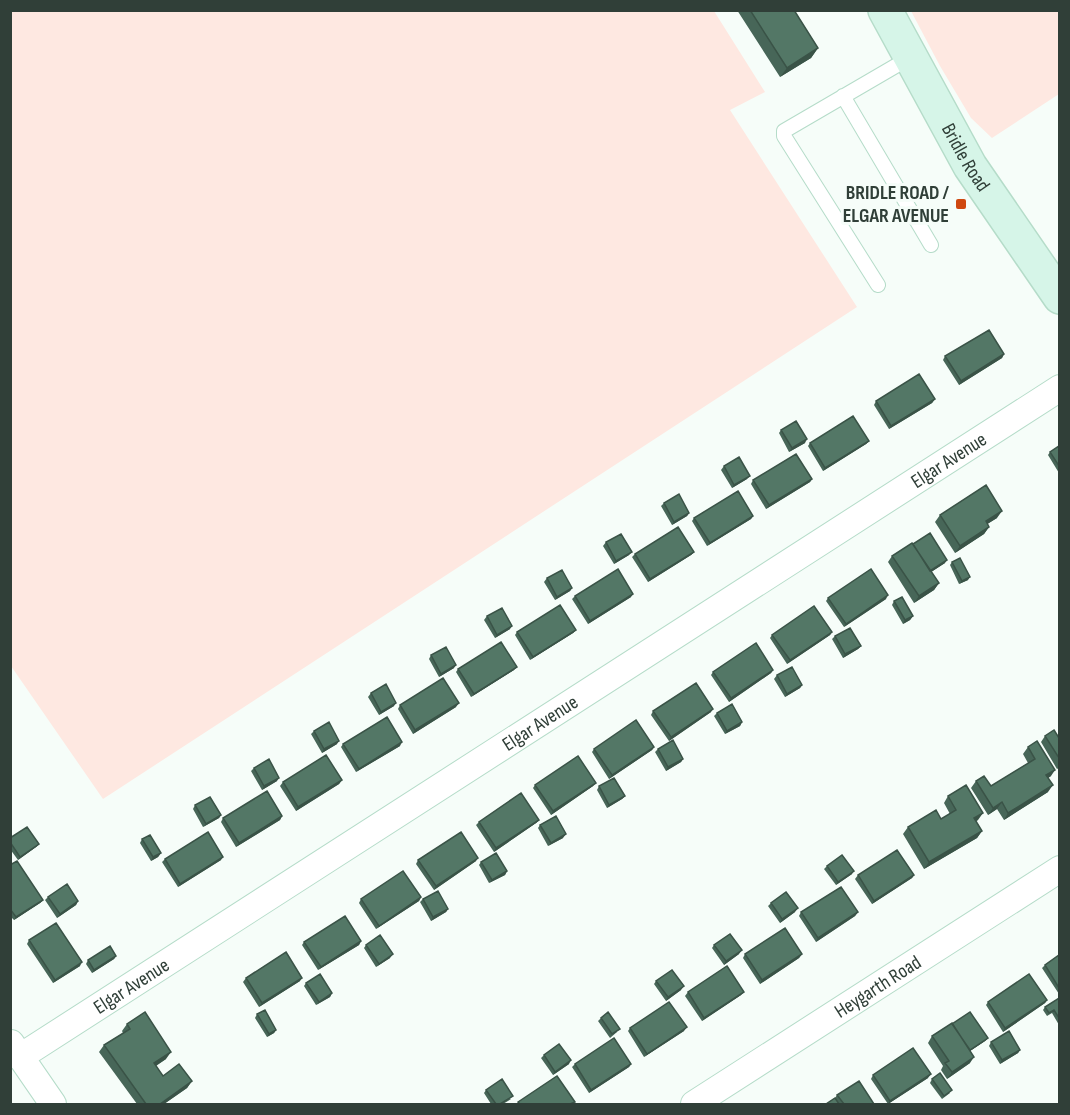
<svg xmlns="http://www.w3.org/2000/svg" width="1070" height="1115" font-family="'Sofia Sans Condensed',sans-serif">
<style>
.green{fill:#fee8e1}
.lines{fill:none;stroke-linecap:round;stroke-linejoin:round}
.lane-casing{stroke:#b5dcc9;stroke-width:16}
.street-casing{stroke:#b5dcc9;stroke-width:28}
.secondary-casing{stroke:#b5dcc9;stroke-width:36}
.lane{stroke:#fff;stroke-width:14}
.street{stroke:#fff;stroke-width:26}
.secondary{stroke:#d6f5e8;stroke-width:33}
.wall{fill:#476658}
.shaded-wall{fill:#3a5347}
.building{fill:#537766;stroke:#3a5347;stroke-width:1.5}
.poi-dot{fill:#cf4810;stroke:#f6fdf9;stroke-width:2}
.labels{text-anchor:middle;stroke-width:6;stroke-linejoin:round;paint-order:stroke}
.street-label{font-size:20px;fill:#303f38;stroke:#f6fdf9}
.poi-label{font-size:20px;font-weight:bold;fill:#303f38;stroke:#f6fdf9;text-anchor:end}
</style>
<rect width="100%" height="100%" fill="#f6fdf9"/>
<path class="green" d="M10,11H714L765,92L730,110L857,307L103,799L11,666Z
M911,11H1059V94L992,138L971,118L940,66Z"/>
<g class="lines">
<g class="lane-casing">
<path id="lane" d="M843,96L931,245
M878,285L784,136V131L911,57"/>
</g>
<g class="street-casing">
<g id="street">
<path d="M11,1043L53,1104"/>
<path id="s1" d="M20,1057L1060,388"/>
<path id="s2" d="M694,1104L1060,869"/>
</g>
</g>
<g class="secondary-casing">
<g id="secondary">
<path id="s3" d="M885,10L970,166L1060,297"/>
</g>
</g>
<use href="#lane" class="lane"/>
<use href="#street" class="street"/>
<use href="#secondary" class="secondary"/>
</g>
<path class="wall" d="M737,10H794L818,48L811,58L780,77Z
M1004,354L1002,358L959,385L943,360L945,356Z
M935,399L932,403L889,429L874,405L876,401Z
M781,430L805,443L789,452L779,433Z
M869,441L866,444L823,471L808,446L810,443Z
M1059,446V473L1048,455L1050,452Z
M724,466L747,479L732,488L721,470Z
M812,479L810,482L766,509L751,484L753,480Z
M664,503L689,513L687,516L672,525L661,506Z
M940,515L997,518L987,524L989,527L984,534L955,553L935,522Z
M753,516L751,519L707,546L692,521L694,518Z
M606,542L629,555L614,564L603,546Z
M913,544L945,563L931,572L939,583L934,590L914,603L888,562L892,556Z
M694,552L691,555L648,582L632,557L635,554Z
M952,562L968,580L959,584L950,565Z
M547,578L572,588L570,591L555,600L544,582Z
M575,596L631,597L588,624L572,599Z
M828,598L886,599L844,627L826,601Z
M894,601L913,616L910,620L903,624L892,605Z
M487,616L510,629L495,638L484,620Z
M576,630L573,633L530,660L515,635L517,632Z
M832,632L830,635L787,664L770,638L772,635Z
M835,636L861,646L858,649L843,658L832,639Z
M431,655L454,668L439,677L429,659Z
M458,669L514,670L471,697L456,672Z
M773,670L771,673L729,702L711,675L713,672Z
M777,675L802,685L800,688L785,697L774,679Z
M371,693L394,706L379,715L368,697Z
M400,705L456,707L413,734L398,709Z
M653,711L711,712L669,741L651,715Z
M717,713L742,722L740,726L725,734L714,716Z
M314,731L337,744L322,753L311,734Z
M1045,736L1059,738V768L1057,769L1041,742Z
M343,744L400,746L356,772L341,747Z
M654,747L652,750L609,779L592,752L594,749Z
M1028,747L1051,776L1048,778V792L1004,820L997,809L988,815L971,788L976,781L991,786L1028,763L1023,754Z
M658,749L683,759L681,762L666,771L655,752Z
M254,768L277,781L262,790L251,771Z
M342,780L339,784L296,811L280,786L283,782Z
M535,785L593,786L551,815L533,788Z
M599,786L625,796L622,799L607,808L597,790Z
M948,796L978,820L976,821L982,831L977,838L924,869L903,834L908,827L941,819L950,814L944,803Z
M195,805L221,815L219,818L203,827L193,809Z
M282,816L280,820L236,847L221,822L223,818Z
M539,820L536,823L494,852L476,825L479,822Z
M540,825L563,838L548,846L538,828Z
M10,838L39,844L36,847L18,860L10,849Z
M142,839L161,853L158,857L151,861L140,843Z
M165,859L221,860L178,887L162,862Z
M418,860L476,861L434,890L416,864Z
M481,862L507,871L505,875L489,883L479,865Z
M10,865L43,900L40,903L14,920L10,916Z
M827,866L852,874L836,885L824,869Z
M858,875H914L912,878L872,904L855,879Z
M48,897L78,901L76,905L57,918L45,900Z
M421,897L419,901L376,929L359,903L361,899Z
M423,899L448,909L446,912L431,921L420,902Z
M771,903L795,912L780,923L768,906Z
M801,912H858L855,916L816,942L799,916Z
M29,940L80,966L53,983L27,944Z
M361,941L359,945L318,970L302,945L304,942Z
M366,945L390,958L376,967L364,948Z
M714,945L739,954L724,965L712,948Z
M745,954H802L799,958L760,984L743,958Z
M1059,955V994L1042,968L1045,965Z
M116,956L114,959L92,973L86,964L88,960Z
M246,978L300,981L259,1007L243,982Z
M656,981L681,990L666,1001L654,984Z
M306,983L332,993L330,997L316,1005L304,986Z
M688,992L741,995L702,1021L685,996Z
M1059,998V1025L1052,1013L1047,1016L1043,1010L1045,1007Z
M1047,1000L1045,1003L1003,1032L986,1005L988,1002Z
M257,1014L276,1030L274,1033L267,1037L255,1018Z
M601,1018L617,1032L610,1038L598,1021Z
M127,1024L166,1059L156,1066L163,1076L192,1081L187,1088L164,1104H137L99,1052L104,1045L123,1033L122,1031Z
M952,1024L988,1038L985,1041L970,1051V1063L947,1079L941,1070L943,1066L928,1043L932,1036Z
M630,1028L684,1031L644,1057L628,1031Z
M991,1042L1020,1050L1018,1053L1000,1064L989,1046Z
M544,1055L569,1064L553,1075L541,1058Z
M575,1064H631L629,1067L589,1093L572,1067Z
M873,1075L928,1078L888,1104L871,1079Z
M932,1079L950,1093L942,1099L930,1083Z
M486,1090L511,1099L503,1104H491L484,1093Z
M837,1095L874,1104H826L835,1098Z"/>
<path class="shaded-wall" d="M818,48L811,58L780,77L787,68Z
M1004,354L1002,358L959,385L961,381Z
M935,399L932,403L889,429L891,426Z
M807,439L805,443L789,452L792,448Z
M869,441L866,444L823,471L825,468Z
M750,476L747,479L732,488L734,485Z
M812,479L810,482L766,509L769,505Z
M1002,511L997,518L981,528L986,521Z
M689,513L687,516L672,525L674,522Z
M753,516L751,519L707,546L710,543Z
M989,527L984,534L955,553L960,546Z
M632,552L629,555L614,564L616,561Z
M694,552L691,555L648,582L650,579Z
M947,560L945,563L925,576L927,573Z
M970,577L968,580L959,584L962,581Z
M939,583L934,590L914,603L919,596Z
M572,588L570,591L555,600L557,597Z
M633,594L631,597L588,624L590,621Z
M888,595L886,599L844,627L846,624Z
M913,616L910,620L903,624L905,620Z
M512,626L510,629L495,638L497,635Z
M576,630L573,633L530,660L533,657Z
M832,632L830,635L787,664L790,660Z
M861,646L858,649L843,658L845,654Z
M456,665L454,668L439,677L441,674Z
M517,667L514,670L471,697L474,694Z
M773,670L771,673L729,702L731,698Z
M802,685L800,688L785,697L787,694Z
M396,703L394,706L379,715L381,712Z
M459,703L456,707L413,734L415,730Z
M713,709L711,712L669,741L671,737Z
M742,722L740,726L725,734L727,731Z
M339,741L337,744L322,753L324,749Z
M402,742L400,746L356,772L359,769Z
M654,747L652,750L609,779L612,775Z
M683,759L681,762L666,771L668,767Z
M1055,770L1051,776L1042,782L1046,775Z
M279,778L277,781L262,790L264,786Z
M342,780L339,784L296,811L298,807Z
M596,783L593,786L551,815L553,811Z
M1053,785L1048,792L1004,820L1008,813Z
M625,796L622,799L607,808L609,805Z
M1002,802L997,809L988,815L993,808Z
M983,813L978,820L969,825L974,818Z
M221,815L219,818L203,827L206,824Z
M282,816L280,820L236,847L239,843Z
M539,820L536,823L494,852L496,848Z
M982,831L977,838L924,869L929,862Z
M566,834L563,838L548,846L551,843Z
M39,844L36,847L18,860L20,857Z
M161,853L158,857L151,861L153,857Z
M223,857L221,860L178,887L180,884Z
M478,858L476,861L434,890L436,886Z
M507,871L505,875L489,883L492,880Z
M854,871L852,874L836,885L838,882Z
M914,875L912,878L872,904L874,901Z
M421,897L419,901L376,929L379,926Z
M43,900L40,903L14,920L16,917Z
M78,901L76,905L57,918L60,914Z
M798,908L795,912L780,923L782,919Z
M448,909L446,912L431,921L433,917Z
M858,912L855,916L816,942L818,938Z
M361,941L359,945L318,970L321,967Z
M742,950L739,954L724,965L726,961Z
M393,954L390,958L376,967L379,964Z
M802,954L799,958L760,984L762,980Z
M116,956L114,959L92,973L94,970Z
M82,962L80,966L53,983L55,980Z
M302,978L300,981L259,1007L262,1003Z
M684,986L681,990L666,1001L668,997Z
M744,992L741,995L702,1021L704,1018Z
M332,993L330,997L316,1005L319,1002Z
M1047,1000L1045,1003L1003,1032L1005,1028Z
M687,1027L684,1031L644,1057L647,1054Z
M276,1030L274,1033L267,1037L269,1034Z
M988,1038L985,1041L964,1055L966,1052Z
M1020,1050L1018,1053L1000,1064L1002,1060Z
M171,1052L166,1059L149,1070L154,1063Z
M974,1057L970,1063L947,1079L952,1072Z
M571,1060L569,1064L553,1075L555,1072Z
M631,1064L629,1067L589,1093L591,1090Z
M931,1074L928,1078L888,1104L890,1101Z
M192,1081L187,1088L164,1104H160Z"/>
<path class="building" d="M750,10H794L818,48L787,68Z
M989,330L1004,354L961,381L945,356Z
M919,374L935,399L891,426L876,401Z
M853,416L869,441L825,468L810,443Z
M796,421L807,439L792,448L781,430Z
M1059,446V466L1050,452Z
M796,454L812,479L769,505L753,480Z
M739,457L750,476L734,485L724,466Z
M986,485L1002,511L986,521L989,527L960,546L940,515Z
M738,491L753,516L710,543L694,518Z
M679,494L689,513L674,522L664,503Z
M678,527L694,552L650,579L635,554Z
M930,533L947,560L930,571L913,544Z
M621,534L632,552L616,561L606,542Z
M912,543L939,583L919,596L892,556Z
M960,558L970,577L962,581L952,562Z
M618,569L633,594L590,621L575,596Z
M871,569L888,595L846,624L828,598Z
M562,570L572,588L557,597L547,578Z
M902,597L913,616L905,620L894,601Z
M560,605L576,630L533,657L517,632Z
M814,606L832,632L790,660L772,635Z
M502,608L512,626L497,635L487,616Z
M850,628L861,646L845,654L835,636Z
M501,642L517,667L474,694L458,669Z
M756,643L773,670L731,698L713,672Z
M446,647L456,665L441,674L431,655Z
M792,667L802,685L787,694L777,675Z
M443,678L459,703L415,730L400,705Z
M696,683L713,709L671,737L653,711Z
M386,684L396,703L381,712L371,693Z
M732,704L742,722L727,731L717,713Z
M387,717L402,742L359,769L343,744Z
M636,720L654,747L612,775L594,749Z
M329,722L339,741L324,749L314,731Z
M1054,730L1059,738V758L1045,736Z
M673,740L683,759L668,767L658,749Z
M1037,741L1055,770L1046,775L1053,785L1008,813L1002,802L993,808L976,781L984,776L991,786L1035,759L1028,747Z
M326,755L342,780L298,807L283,782Z
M578,756L596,783L553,811L535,785Z
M269,759L279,778L264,786L254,768Z
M614,778L625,796L609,805L599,786Z
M966,785L983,813L974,818L982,831L929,862L908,827L936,810L941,819L956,810L948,796Z
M267,791L282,816L239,843L223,818Z
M521,793L539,820L496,848L479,822Z
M210,797L221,815L206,824L195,805Z
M556,816L566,834L551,843L540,825Z
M27,827L39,844L20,857L10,842V838Z
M208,832L223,857L180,884L165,859Z
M461,832L478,858L436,886L418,860Z
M150,835L161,853L153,857L142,839Z
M897,850L914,875L874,901L858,875Z
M496,853L507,871L492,880L481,862Z
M842,855L854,871L838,882L827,866Z
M17,861L43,900L16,917L10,909V865Z
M403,871L421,897L379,926L361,899Z
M67,884L78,901L60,914L48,897Z
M841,887L858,912L818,938L801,912Z
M438,891L448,909L433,917L423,899Z
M786,892L798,908L782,919L771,903Z
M345,916L361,941L321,967L304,942Z
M56,923L82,962L55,980L29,940Z
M785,928L802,954L762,980L745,954Z
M730,934L742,950L726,961L714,945Z
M380,935L393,954L379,964L366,945Z
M110,946L116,956L94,970L88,960Z
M286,952L302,978L262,1003L246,978Z
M1059,955V988L1045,965Z
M727,966L744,992L704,1018L688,992Z
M672,970L684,986L668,997L656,981Z
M320,974L332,993L319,1002L306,983Z
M1029,974L1047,1000L1005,1028L988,1002Z
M1059,998V1018L1054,1010L1049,1013L1045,1007Z
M669,1002L687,1027L647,1054L630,1028Z
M265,1010L276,1030L269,1034L257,1014Z
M145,1012L171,1052L154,1063L163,1076L179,1064L192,1081L160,1104H146L104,1045L130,1029L127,1024Z
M608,1012L620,1029L612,1034L601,1018Z
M970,1012L988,1038L970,1050L952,1024Z
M952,1023L974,1057L952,1072L945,1063L949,1061L932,1036Z
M1009,1031L1020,1050L1002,1060L991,1042Z
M614,1038L631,1064L591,1090L575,1064Z
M559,1044L571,1060L555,1072L544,1055Z
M913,1048L931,1074L890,1101L873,1075Z
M940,1073L952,1090L944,1096L932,1079Z
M557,1076L575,1102L570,1104H520L518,1102Z
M502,1079L513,1096L500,1104H496L486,1090Z
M859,1081L874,1104H844L837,1095Z
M835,1098L839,1104H826Z"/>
<rect class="poi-dot" x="955" y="198" width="12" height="12" rx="3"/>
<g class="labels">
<g class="street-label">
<text dy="7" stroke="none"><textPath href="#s3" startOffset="168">Bridle Road</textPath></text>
<text dy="7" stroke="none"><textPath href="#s1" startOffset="1104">Elgar Avenue</textPath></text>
<text dy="7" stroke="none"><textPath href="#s1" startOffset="618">Elgar Avenue</textPath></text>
<text dy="7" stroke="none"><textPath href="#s1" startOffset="132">Elgar Avenue</textPath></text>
<text dy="7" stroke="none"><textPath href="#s2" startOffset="218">Heygarth Road</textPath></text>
</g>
<g class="poi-label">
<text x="949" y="199">BRIDLE ROAD /<tspan x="949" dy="23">ELGAR AVENUE</tspan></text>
</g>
</g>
<rect width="1070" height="1115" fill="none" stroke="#303f38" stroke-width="24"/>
</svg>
